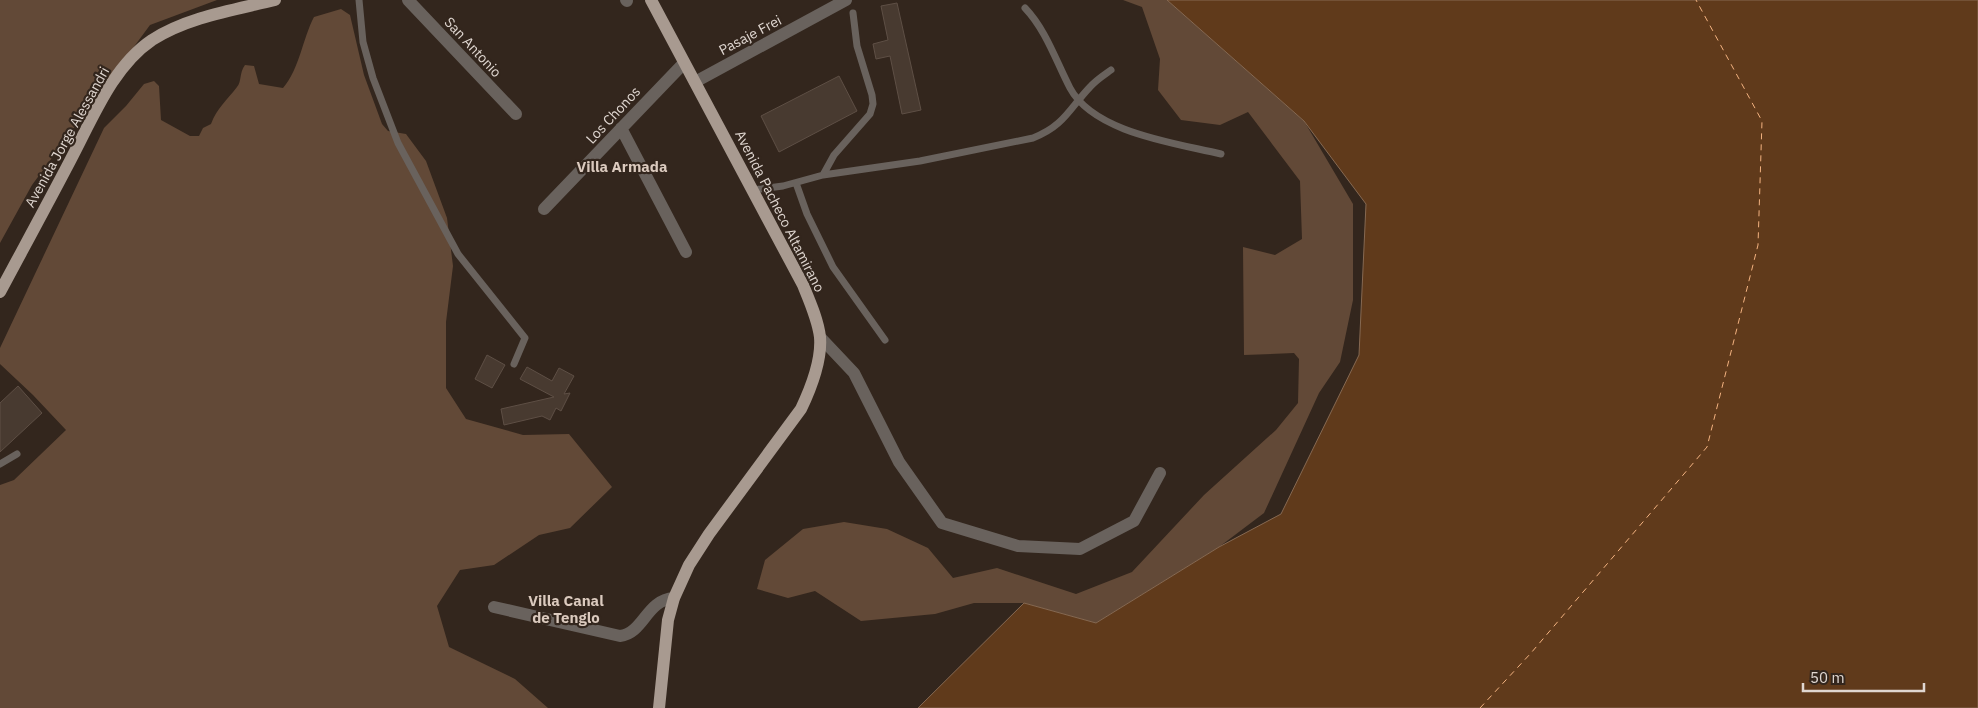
<svg xmlns="http://www.w3.org/2000/svg" width="1978" height="708" font-family="'IBM Plex Sans',sans-serif">
<style>
.green{fill:#624937}
.water{fill:#603a1b;stroke:#866952}
.lines{fill:none;stroke-linecap:round;stroke-linejoin:round}
.ferry{stroke:#f3b280;stroke-width:1;stroke-dasharray:6 5;stroke-linecap:butt}
.building{fill:#483a30;stroke:#5e4f45}
.service{stroke:#69625d;stroke-width:7}
.minor{stroke:#69625d;stroke-width:12}
.primary{stroke:#a89a90;stroke-width:12}
.labels{text-anchor:middle;stroke-width:4.5;stroke-linejoin:round;paint-order:stroke}
.street-label{font-size:14px;fill:#e0d7d1;stroke:#33261d}
.neighbourhood-label{font-size:15px;font-weight:bold;fill:#dbcabe;stroke:#33261d}
</style>
<rect width="100%" height="100%" fill="#33261d"/>
<path class="green" d="M0,0H217L150,25L32,185L0,243Z
M1123,0H1167L1304,121L1353,204V300L1340,362L1319,393L1264,513L1219,547L1096,623L1024,603H974L935,614L861,621L815,591L788,598L757,589L765,560L803,529L844,522L887,529L928,548L953,578L997,568L1076,594L1132,572L1204,495L1276,430L1298,403L1299,359L1294,353L1244,355L1243,247L1275,255L1302,239L1300,181L1248,112L1220,125L1181,120L1158,90L1160,59L1142,7Z
M341,9L350,15L364,75L382,124L388,131L406,134L426,161L447,218L453,266L446,322V388L466,419L523,435L569,434L612,487L570,528L539,535L494,565L460,570L437,606L449,647L515,679L548,708H0V485L14,480L66,430L33,395L0,364V348L104,128L126,106L144,84L154,81L159,86L161,120L190,136H199L203,128L211,124C217,108 227,100 237,87C242,81 239,73 245,65L254,66L259,84L283,88C300,68 302,40 314,17Z"/>
<path class="water" d="M1167,0H1978V708H918L1024,603L1096,623L1219,547L1281,514L1359,355L1366,204L1304,121Z"/>
<g class="lines">
<path class="ferry" d="M1480,708L1531,653L1707,447L1758,245L1762,121L1696,0"/>
</g>
<path class="building" d="M897,3L921,110L902,114L890,56L876,59L873,44L888,40L881,6Z
M839,76L857,111L779,152L761,116Z
M487,355L505,365L492,388L475,379Z
M527,367L552,381L559,368L574,376L564,394L570,393L561,411L556,408L550,420L542,416L504,425L501,409L554,397L520,379Z
M18,386L42,413L0,452V403Z"/>
<g class="lines">
<path class="service" d="M359,0L363,42L373,78L398,143L458,254L525,338L514,364
M1025,8C1046,30 1056,61 1070,88C1094,133 1176,143 1221,154
M823,175L920,161L1033,138C1064,126 1069,109 1090,87C1096,80 1104,75 1111,70
M796,183L807,214L833,267L885,340
M753,190L783,186L823,175L834,155L870,114L873,104L872,95L857,46L853,13
M0,464L17,454"/>
<path class="minor" d="M408,0L516,114
M626,0L627,1
M695,82L846,0
M621,128L686,252
M544,209L684,63
M820,337L854,373L899,462L942,523L1018,546L1080,549L1134,521L1160,473
M494,607L620,636C644,633 646,600 674,598"/>
<path class="primary" d="M651,0L803,285C810,302 818,320 820,337C822,361 811,388 801,409L709,534L689,565L674,598L668,620L659,708
M0,292C23,249 47,205 70,161C92,120 112,67 152,40C188,17 234,10 275,0"/>
</g>
<g class="labels">
<g class="street-label">
<text transform="translate(750 35) rotate(-28)" y="5">Pasaje Frei</text>
<text transform="translate(473 47) rotate(47)" y="5">San Antonio</text>
<text transform="translate(613 115) rotate(-47)" y="5">Los Chonos</text>
<text transform="translate(67 137) rotate(-61)" y="5">Avenida Jorge Alessandri</text>
<text transform="translate(780 211) rotate(63)" y="5">Avenida Pacheco Altamirano</text>
</g>
<g class="neighbourhood-label">
<text x="622" y="172">Villa Armada</text>
<text x="566" y="606">Villa Canal<tspan x="566" dy="17">de Tenglo</tspan></text>
</g>
</g>
<path d="M1803 683v8h121v-8" fill="none" stroke="#e0d7d1" stroke-width="2.5"/>
<text x="1810" y="683" font-size="15" fill="#e0d7d1" stroke="#33261d" stroke-width="4" paint-order="stroke">50 m</text>
</svg>
